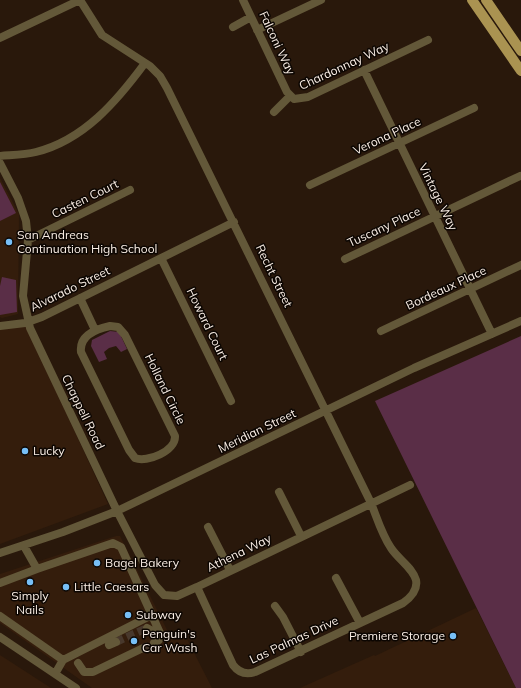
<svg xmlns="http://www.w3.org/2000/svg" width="521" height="688" font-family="Mulish,sans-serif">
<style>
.built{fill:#341d0c}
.green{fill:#5a2e47}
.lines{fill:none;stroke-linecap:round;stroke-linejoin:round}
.minor-tunnel{stroke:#48382c;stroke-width:8;stroke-dasharray:8 4;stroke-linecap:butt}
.minor{stroke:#635839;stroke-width:8}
.major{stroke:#aa9351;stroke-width:10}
.poi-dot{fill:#77bff7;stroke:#0c0602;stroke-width:1.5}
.labels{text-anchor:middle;stroke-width:3;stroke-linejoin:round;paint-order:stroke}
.street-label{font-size:12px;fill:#faeee5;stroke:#0c0602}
.poi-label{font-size:12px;fill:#faeee5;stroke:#0c0602;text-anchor:start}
</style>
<rect width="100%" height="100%" fill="#29180b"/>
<path class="built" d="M0,178L19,214L18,314L2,318L0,317Z
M25,323L108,504L0,544V326Z
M116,536H120L171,638L184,633L212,688H92L0,623V574Z
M476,608L516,688H300L374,655L375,656Z
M0,655L51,688H0Z"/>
<path class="green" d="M0,182L16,213L0,221Z
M2,277L16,280L17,312L0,315V286Z
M110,331L119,332L127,349L121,352L116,346L109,348L104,352L107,359L99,362L91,346L92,340Z
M521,336V688H516L375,401Z"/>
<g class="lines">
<path class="minor-tunnel" d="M116,642L147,628
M141,649L154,643"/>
<path class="minor" d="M80,0L102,35L150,66L160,76L167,88L371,503C377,518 382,535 391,548C398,559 413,568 416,580C418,590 410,598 403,603L255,672C246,675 239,673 233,665L197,587
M243,0L287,92L294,99L308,97L428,40
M233,27L251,17
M257,30L321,0
M0,38L80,0
M364,70L492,334
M274,112L290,96
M0,156C12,155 25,155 36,152C84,140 117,101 145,63
M0,163L18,198L26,221L28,240L23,296L30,328L117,511L155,585L164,595L177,596L197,587L410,485
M310,185L474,108
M28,240L130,190
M161,258L231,401
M345,259L520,176
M80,298L95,330
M0,326L25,323L42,317L234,222
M110,326L118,327L125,335L175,436C176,451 147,463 135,458L129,450L81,352C79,335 96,329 110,326Z
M381,331L521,265
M279,492L301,536
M208,527L230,570
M0,553L63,532L117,511L414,368L521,321
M37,569L113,543L121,547L160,633L159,640L154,643
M336,578L360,623
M0,583L37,569L24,546
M275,606L283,617L301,652
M0,616L63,660
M147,628L159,635
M0,637L76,688
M109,645L116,642
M78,663L84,672H93L141,649
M55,674L63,660L152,615"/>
<path class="major" d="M472,0L521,71
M486,0L521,51"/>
</g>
<g class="poi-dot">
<circle cx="9" cy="242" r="4"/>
<circle cx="25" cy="451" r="4"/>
<circle cx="97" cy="563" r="4"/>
<circle cx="30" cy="582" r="4"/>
<circle cx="66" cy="587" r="4"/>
<circle cx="128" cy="615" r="4"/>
<circle cx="453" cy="636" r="4"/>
<circle cx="134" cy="641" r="4"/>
</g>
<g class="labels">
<g class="street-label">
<text transform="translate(277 43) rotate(65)" y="4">Falconi Way</text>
<text transform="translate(344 66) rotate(-25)" y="4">Chardonnay Way</text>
<text transform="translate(387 136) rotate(-25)" y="4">Verona Place</text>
<text transform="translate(438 197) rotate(64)" y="4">Vintage Way</text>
<text transform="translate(85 199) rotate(-26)" y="4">Casten Court</text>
<text transform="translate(384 227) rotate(-25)" y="4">Tuscany Place</text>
<text transform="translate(274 276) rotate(64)" y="4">Recht Street</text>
<text transform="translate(446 288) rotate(-25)" y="4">Bordeaux Place</text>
<text transform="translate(70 289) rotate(-26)" y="4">Alvarado Street</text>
<text transform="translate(207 324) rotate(64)" y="4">Howard Court</text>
<text transform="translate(165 389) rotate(64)" y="4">Holland Circle</text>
<text transform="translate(83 412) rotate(64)" y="4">Chappell Road</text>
<text transform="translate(257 431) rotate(-26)" y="4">Meridian Street</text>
<text transform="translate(239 553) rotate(-26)" y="4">Athena Way</text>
<text transform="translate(294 640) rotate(-25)" y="4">Las Palmas Drive</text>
</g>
<g class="poi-label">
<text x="17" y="239">San Andreas<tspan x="17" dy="14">Continuation High School</tspan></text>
<text x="33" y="455">Lucky</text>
<text x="105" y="567">Bagel Bakery</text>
<text x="74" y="591">Little Caesars</text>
<text x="30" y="600" text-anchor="middle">Simply<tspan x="30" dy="14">Nails</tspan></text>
<text x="136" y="619">Subway</text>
<text x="142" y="638">Penguin's<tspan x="142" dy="14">Car Wash</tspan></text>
<text x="445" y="640" text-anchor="end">Premiere Storage</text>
</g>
</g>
</svg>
